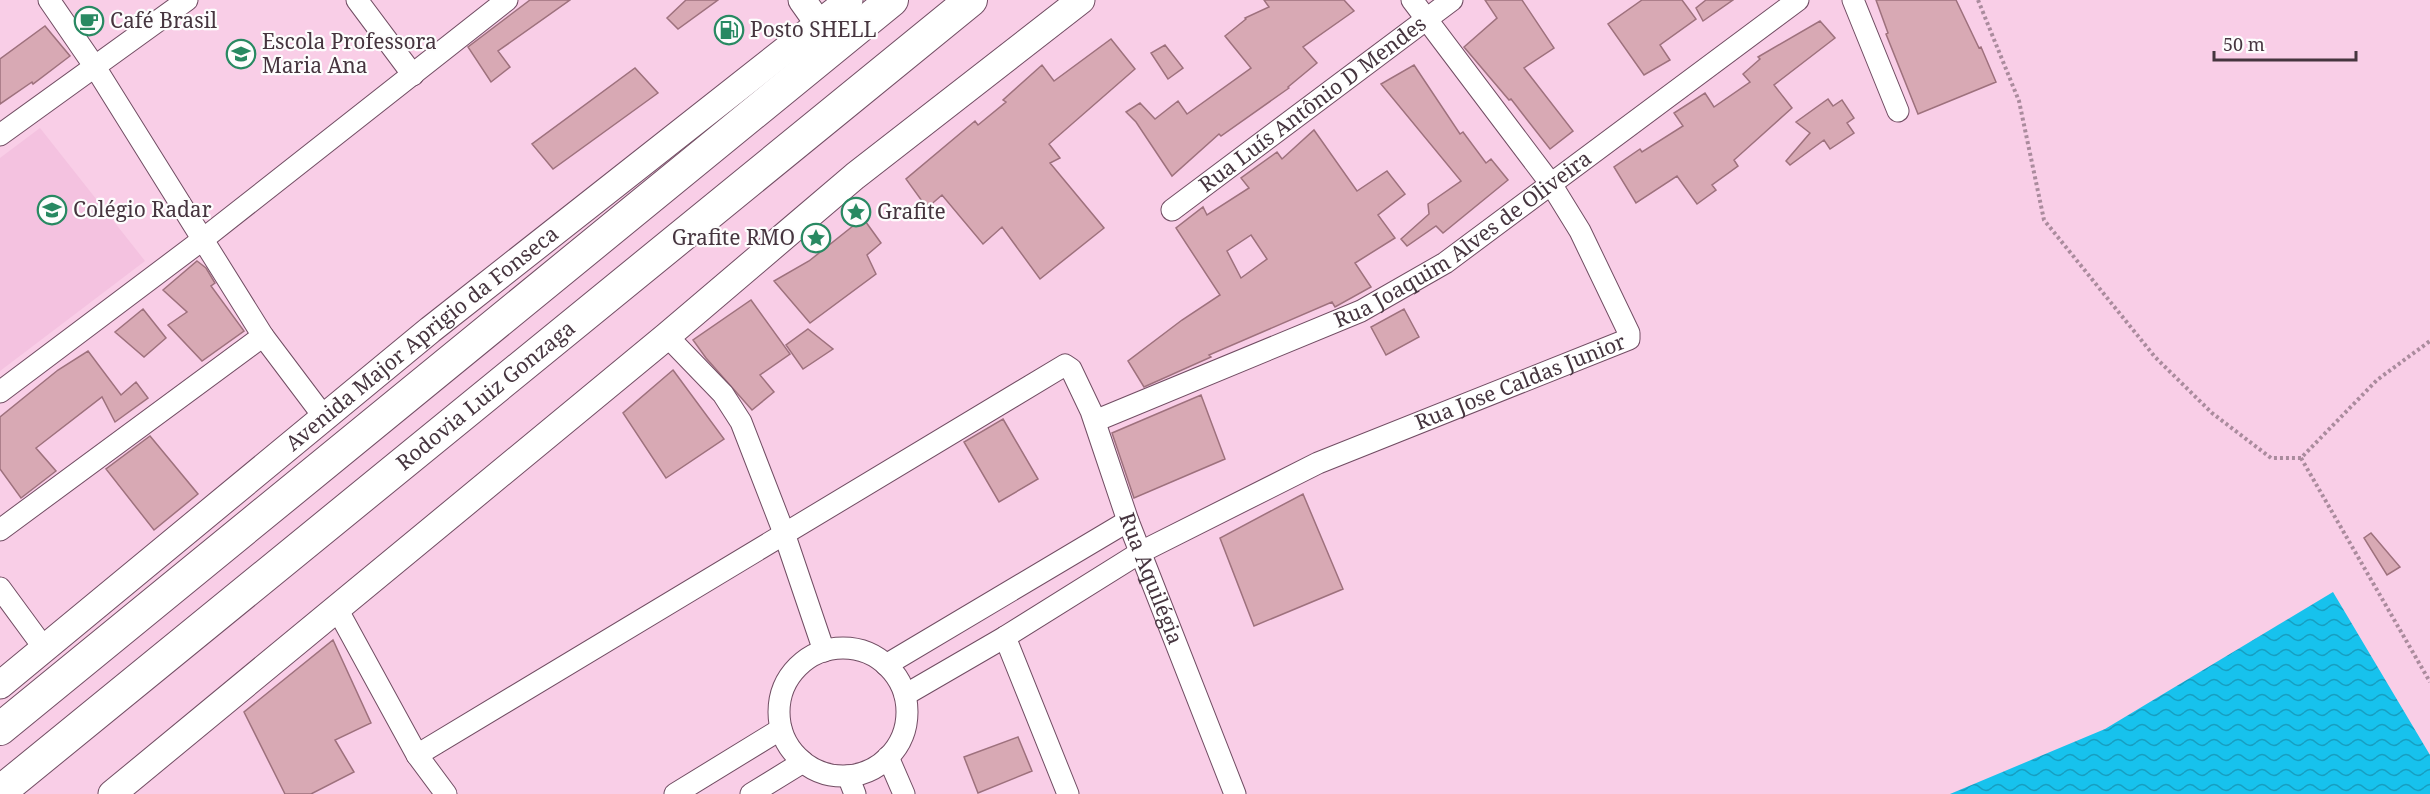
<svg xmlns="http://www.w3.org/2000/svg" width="2430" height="794" font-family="'Noto Serif',serif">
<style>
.built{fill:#f4c2e0}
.water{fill:url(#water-waves)}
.building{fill:#d8a9b4;stroke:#9e717d;stroke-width:1.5;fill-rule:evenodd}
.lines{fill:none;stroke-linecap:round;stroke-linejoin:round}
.minor-casing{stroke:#714d63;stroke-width:23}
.major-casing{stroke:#714d63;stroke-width:29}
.highway-casing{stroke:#714d63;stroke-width:34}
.path{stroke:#aa8b9d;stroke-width:4;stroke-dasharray:3 3;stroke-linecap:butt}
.minor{stroke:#fff;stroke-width:21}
.major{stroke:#fff;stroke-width:27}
.highway{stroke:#fff;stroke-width:32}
.labels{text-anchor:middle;stroke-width:4.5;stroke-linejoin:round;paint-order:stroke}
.poi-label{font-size:21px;fill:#46353f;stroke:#fdfdfd;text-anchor:start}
.street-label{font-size:21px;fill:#46353f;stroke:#fdfdfd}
</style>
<defs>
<pattern id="water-waves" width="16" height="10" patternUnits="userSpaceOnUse" patternTransform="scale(1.5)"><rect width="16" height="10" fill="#17c2ed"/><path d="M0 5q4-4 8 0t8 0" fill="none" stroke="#179ec1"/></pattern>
</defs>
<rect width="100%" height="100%" fill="#f9cee7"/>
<path class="built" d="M40,128L145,261L0,371V158Z"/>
<path class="water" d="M2333,592L2430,755V794H1950L2105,729Z"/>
<path class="building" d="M530,0H570L498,51L510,67L491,82L468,47Z
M686,0H718L678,29L667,18Z
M1264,0H1344L1354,11L1303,47L1317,63L1288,87L1289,88L1221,136L1219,134L1172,176L1136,122L1126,112L1140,103L1155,119L1178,101L1187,114L1251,68L1225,36L1246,19L1245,18L1269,7Z
M1485,0H1522L1554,48L1524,68L1573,131L1550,149L1511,99L1509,100L1464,47L1497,18Z
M1642,0H1682L1696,19L1660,45L1670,60L1644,75L1608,24Z
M1706,0H1733L1703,21L1696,8Z
M1876,0H1956L1979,48L1981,47L1996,82L1918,114L1886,34L1888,33Z
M1820,21L1835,38L1774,85L1792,108L1734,160L1738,166L1712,185L1716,190L1697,204L1677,176L1636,203L1614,167L1640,149L1642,152L1683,126L1674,113L1705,93L1714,107L1750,82L1743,74L1760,59L1758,57Z
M45,26L70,56L33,84L32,82L0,104V59Z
M1111,39L1135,69L1049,144L1060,158L1050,163L1104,228L1040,279L1002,227L983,244L942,195L927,208L906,179L975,121L978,125L1006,102L1003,100L1042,65L1054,81Z
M1165,45L1183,68L1168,79L1151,53Z
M1414,65L1460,134L1463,132L1486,163L1491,159L1508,180L1443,233L1436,226L1407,246L1401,239L1429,214L1428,204L1461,181L1381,84Z
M635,68L658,93L553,169L532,144Z
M1828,99L1833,106L1842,100L1854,118L1847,123L1854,133L1830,149L1824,140L1790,165L1786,161L1810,133L1796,122Z
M1314,130L1357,191L1387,171L1405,194L1378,215L1395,238L1355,263L1371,287L1335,307L1332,302L1209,355L1211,357L1144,387L1128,361L1182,320L1220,295L1176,228L1203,207L1207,215L1249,188L1241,178L1277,152L1282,159ZM1251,235L1267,259L1241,278L1227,251Z
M863,218L881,243L867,255L876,274L810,323L774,281L809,261Z
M197,261L206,268L215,283L211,286L244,331L202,361L168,325L187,312L163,290Z
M751,300L790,354L760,375L774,392L752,410L706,358L693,340Z
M143,309L166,338L144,357L115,332Z
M1404,309L1419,337L1386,355L1371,327Z
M808,329L833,349L803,369L786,345Z
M88,351L121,395L136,382L148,398L115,422L102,397L36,448L56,471L21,498L0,469V417L58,370Z
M673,370L724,439L666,478L623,413Z
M1201,395L1225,459L1134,498L1112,433Z
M1003,419L1038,479L999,502L964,442Z
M150,436L198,494L154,530L106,469Z
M1303,494L1343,589L1254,626L1220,538Z
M2371,533L2400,567L2387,575L2364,538Z
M333,640L371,723L335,740L354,772L311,794H285L244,712Z
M1018,737L1032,771L978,793L964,757Z"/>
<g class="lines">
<g class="minor-casing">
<g id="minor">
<path d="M49,0L95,67L263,336L324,417"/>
<path d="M357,0L413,75"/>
<path d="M1853,0L1898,111"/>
<path d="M0,135L187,0"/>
<path id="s1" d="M1172,210L1452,0"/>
<path d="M667,336L723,394L741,422L784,533L824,651"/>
<path d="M0,392L202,240L507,0"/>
<path id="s2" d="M1095,421L1361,311L1445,263L1798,0"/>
<path d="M0,530L263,336"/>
<path d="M0,588L44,648"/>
<path d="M336,607L417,755L446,794"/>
<path d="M1005,637L1068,794"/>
<circle cx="843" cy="712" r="64"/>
<path d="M886,665L1128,521"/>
<path id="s3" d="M905,695L1005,637L1141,552L1318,463L1629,339V333L1580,231L1551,184L1412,0"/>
<path id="s4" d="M417,755L1065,365L1071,369L1091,411L1128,521L1235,794"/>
<path d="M888,757L904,794"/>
<path d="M848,776L855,794"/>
<path d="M675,794L781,729"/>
<path d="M751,794L803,762"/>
</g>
</g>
<g class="major-casing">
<g id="major">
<path d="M802,0L819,24"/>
<path id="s5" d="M0,685L430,330L849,0"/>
<path d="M112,794L667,336L855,176L1081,0"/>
</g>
</g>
<g class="highway-casing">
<g id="highway">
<path d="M0,729L892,0"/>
<path id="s6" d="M0,792L971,0"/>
</g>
</g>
<path class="path" d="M1978,0L2019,101L2044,220L2155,357L2212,413L2271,458H2301L2377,380L2430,341
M2301,458L2430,682"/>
<use href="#minor" class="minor"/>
<use href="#major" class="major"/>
<use href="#highway" class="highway"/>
</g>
<defs>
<g id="cafe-ring" transform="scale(1.5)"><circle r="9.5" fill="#fdfdfd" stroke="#288962" stroke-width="1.5"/><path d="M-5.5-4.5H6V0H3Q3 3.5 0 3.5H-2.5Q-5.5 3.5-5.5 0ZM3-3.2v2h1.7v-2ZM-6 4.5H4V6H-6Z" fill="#288962"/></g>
<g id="fuel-ring" transform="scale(1.5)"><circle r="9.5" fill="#fdfdfd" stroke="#288962" stroke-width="1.5"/><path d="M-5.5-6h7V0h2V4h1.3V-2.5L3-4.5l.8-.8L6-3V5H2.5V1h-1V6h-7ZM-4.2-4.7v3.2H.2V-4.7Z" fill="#288962"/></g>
<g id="school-ring" transform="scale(1.5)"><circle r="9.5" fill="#fdfdfd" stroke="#288962" stroke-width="1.5"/><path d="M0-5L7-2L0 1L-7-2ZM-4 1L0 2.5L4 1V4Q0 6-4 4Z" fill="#288962"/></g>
<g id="sight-ring" transform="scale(1.5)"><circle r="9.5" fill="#fdfdfd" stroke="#288962" stroke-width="1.5"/><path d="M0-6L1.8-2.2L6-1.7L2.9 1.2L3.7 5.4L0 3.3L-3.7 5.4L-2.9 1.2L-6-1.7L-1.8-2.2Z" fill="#288962"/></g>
</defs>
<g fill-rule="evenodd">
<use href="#cafe-ring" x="89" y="21"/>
<use href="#fuel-ring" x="729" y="30"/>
<use href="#school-ring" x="241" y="54"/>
<use href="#school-ring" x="52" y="210"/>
<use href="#sight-ring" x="856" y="212"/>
<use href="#sight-ring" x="816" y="238"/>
</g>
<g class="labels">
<g class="poi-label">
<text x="110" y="28">Café Brasil</text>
<text x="750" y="37">Posto SHELL</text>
<text x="262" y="49">Escola Professora<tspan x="262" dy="24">Maria Ana</tspan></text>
<text x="73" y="217">Colégio Radar</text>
<text x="877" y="219">Grafite</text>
<text x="795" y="245" text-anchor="end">Grafite RMO</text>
</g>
<g class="street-label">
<text dy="7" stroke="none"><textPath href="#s1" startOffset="176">Rua Luís Antônio D Mendes</textPath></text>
<text dy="7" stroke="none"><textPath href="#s2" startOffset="412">Rua Joaquim Alves de Oliveira</textPath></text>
<text dy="7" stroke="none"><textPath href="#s5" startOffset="546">Avenida Major Aprigio da Fonseca</textPath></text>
<text dy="7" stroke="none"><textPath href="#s3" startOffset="692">Rua Jose Caldas Junior</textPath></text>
<text dy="7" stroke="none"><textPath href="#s6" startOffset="627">Rodovia Luiz Gonzaga</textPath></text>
<text dy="7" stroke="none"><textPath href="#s4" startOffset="988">Rua Aquilégia</textPath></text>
</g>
</g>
<path d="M2214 51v9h142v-9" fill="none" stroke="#46353f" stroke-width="3"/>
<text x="2223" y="51" font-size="18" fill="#46353f" stroke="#fdfdfd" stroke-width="4.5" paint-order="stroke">50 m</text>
</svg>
